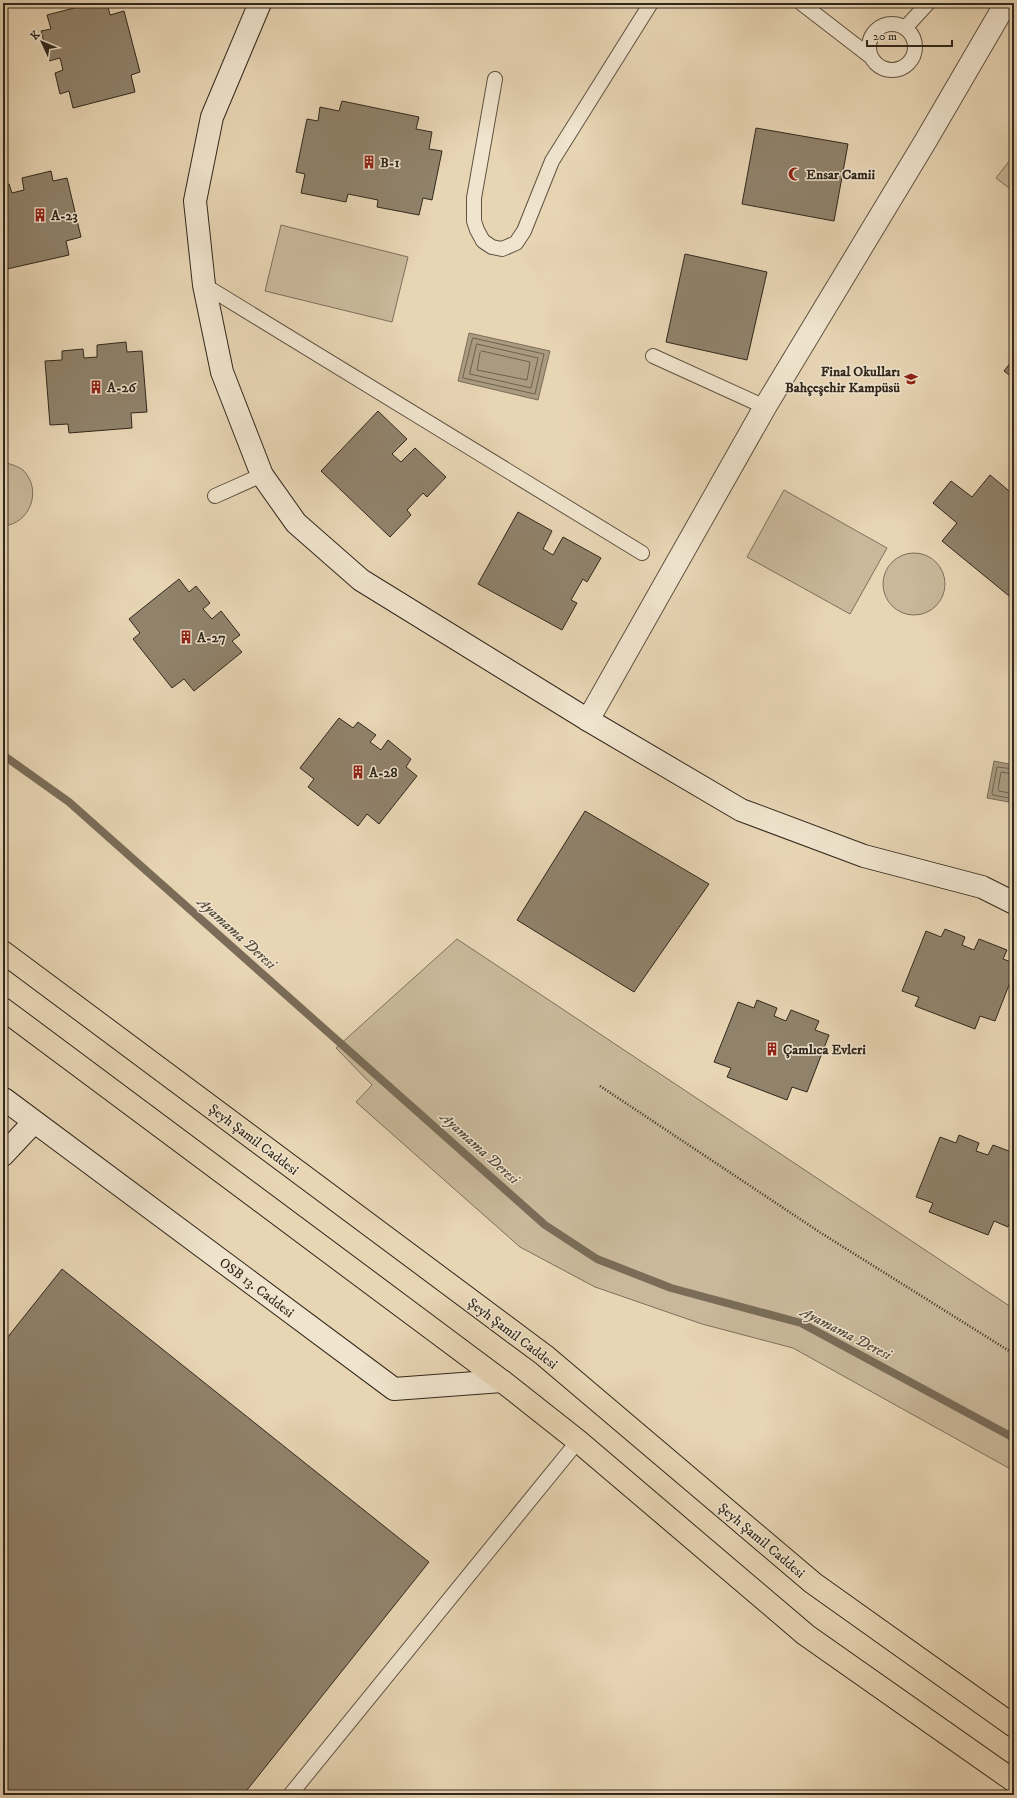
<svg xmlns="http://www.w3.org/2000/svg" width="1017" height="1798" font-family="'IM FELL DW Pica',serif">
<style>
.green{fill:#c9b89a;stroke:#7d705b}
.water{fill:#aa9a80;stroke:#7a6c58}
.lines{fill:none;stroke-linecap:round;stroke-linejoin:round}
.shore{stroke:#6e614e;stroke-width:1}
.stream{stroke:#7a6c58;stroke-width:8}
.building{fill:#90826b;stroke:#31281c}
.lane-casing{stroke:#5f5342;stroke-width:16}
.street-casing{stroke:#5f5342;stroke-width:24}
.secondary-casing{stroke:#31281c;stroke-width:24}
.primary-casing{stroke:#31281c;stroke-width:24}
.path{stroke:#31281c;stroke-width:2.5;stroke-dasharray:1 2;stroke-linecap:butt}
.lane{stroke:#f0e4ce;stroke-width:14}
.street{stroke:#f0e4ce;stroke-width:22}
.secondary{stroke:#f0e4ce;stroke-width:22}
.primary{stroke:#e8d5b4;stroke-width:22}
.labels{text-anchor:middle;stroke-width:3;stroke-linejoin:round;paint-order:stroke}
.poi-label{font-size:14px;font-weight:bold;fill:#31281c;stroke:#f0e4ce;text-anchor:start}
.street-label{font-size:14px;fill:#31281c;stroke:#f0e4ce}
.water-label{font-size:15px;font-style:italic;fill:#554a3a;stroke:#f0e4ce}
</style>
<rect width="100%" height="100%" fill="#e8d5b4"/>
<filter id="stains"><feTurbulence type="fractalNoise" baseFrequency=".005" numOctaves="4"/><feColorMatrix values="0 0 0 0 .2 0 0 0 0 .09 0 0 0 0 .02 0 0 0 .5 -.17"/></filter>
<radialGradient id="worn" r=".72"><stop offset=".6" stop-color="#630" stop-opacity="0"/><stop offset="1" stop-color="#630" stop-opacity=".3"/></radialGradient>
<path class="green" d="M1014,155V192L996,178Z
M281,225L408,257L392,322L265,291Z
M3,462C10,464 18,466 23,470C43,490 30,524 3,526Z
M784,490L887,548L850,614L747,557Z
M883 584a31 31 0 1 1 62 0a31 31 0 1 1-62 0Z
M457,939L1014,1309V1471L793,1348L702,1324L595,1287L520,1247L356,1102L372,1085L336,1048Z"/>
<path class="water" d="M469,333L550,351L538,400L458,381Z
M994,761L1014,765V803L987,798Z"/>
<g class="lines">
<path class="shore" d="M473,338L544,354L535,394L463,378Z
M477,344L538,358L531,388L470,374Z
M482,351L530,362L527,380L477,370L480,353Z
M1014,769L997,767L992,793L993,795L1014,799
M1014,774L1001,772L998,789L999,791L1014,794"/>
<path class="stream" d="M3,755L69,802L545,1225L597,1259L671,1288L801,1323L1014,1438"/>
</g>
<path class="building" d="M93,3H107L110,15L124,11L140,72L131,75L135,92L73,108L69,91L60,94L55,73L63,70L60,58L49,61L41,31L51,29L47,15Z
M342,101L419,117L416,129L432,132L429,149L442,151L432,200L423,198L419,215L377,207L378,200L348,194L346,202L301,193L305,174L296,172L307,119L318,121L320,107L339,111Z
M756,128L848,144L834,221L742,204Z
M51,171L53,181L67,178L81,237L66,241L69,255L7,269L5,260H3V185L9,184L12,193L24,190L22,178Z
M685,254L767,272L747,360L666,342Z
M126,342L127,352L142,351L147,412L131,413L132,428L69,433L68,424L50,425L45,361L62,360V351L83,349L84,358L97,357V345Z
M1014,358V379L1004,371Z
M378,411L407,439L392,454L401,462L415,448L446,477L427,497L423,493L407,510L411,515L390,537L321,471Z
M990,475L1014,495V600L942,541L957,523L933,503L951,481L972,497Z
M518,512L552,531L543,549L553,555L563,537L601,558L587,582L583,579L571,600L577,603L562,630L478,584Z
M179,579L189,592L196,586L210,603L203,609L212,619L221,611L240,635L232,641L242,652L194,691L184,679L172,688L133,639L140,633L129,619Z
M339,718L353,728L358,722L376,735L370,742L381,750L388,740L411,759L406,767L417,776L379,824L367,814L358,826L308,787L314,779L300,768Z
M585,811L709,884L634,992L517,920Z
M945,929L965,937L962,945L974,950L979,939L1007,950L1003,959L1014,963V972L995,1021L980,1016L975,1029L915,1006L919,997L902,991L926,931L941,937Z
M757,1000L777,1008L774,1016L786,1021L791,1010L819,1021L815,1030L829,1035L807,1092L792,1087L787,1100L727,1077L731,1068L714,1062L738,1002L754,1008Z
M959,1135L979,1143L976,1151L988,1155L993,1145L1014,1153V1212L1008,1227L994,1221L988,1235L929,1212L933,1203L916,1197L940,1137L956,1143Z
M62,1269L429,1562L243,1795H3V1343Z"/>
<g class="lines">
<g class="lane-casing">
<path id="lane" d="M801,3L871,57
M869 47a23 23 0 1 1 46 0a23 23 0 1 1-46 0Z
M906,27L928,3
M495,79L474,198V221L477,230L483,241L492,247L502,249L516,243L524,231L552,161L651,3
M204,285L642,553
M653,356L765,407
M215,496L262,475
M290,1795L578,1441"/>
</g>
<g class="street-casing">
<path id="street" d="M588,720L765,407L925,142L1006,3"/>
</g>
<g class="secondary-casing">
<path id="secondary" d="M260,3L212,117L195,201L204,285L222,372L262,475L296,523L361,580L588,720L741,810L864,856L982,887L1014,903
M3,1100L4,1099L394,1389L502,1381
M3,1155L34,1122"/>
</g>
<g class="primary-casing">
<path id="primary" d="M3,952L544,1355L813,1583L1014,1726
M3,1009L502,1381L578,1441L806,1635L1014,1781"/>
</g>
<path class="path" d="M600,1086L821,1233L1014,1354"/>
<use href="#lane" class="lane"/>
<use href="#street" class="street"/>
<use href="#secondary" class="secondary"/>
<use href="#primary" class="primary"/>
</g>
<defs>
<g id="building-bare" transform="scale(1.08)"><path d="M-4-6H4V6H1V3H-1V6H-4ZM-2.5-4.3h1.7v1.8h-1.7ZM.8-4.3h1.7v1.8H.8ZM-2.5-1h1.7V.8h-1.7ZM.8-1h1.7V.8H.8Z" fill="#8f2418" stroke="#f0e4ce" stroke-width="2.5" paint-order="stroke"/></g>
<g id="mosque-bare" transform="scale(1.08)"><path d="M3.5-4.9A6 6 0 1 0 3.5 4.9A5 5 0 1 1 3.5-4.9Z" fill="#8f2418" stroke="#f0e4ce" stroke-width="2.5" paint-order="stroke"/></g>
<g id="school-bare" transform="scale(1.08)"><path d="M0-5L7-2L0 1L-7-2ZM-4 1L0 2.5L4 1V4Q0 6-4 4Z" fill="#8f2418" stroke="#f0e4ce" stroke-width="2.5" paint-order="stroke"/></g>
</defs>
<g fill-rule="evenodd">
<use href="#building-bare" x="369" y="162"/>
<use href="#mosque-bare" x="795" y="174"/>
<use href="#building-bare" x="40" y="215"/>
<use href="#school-bare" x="911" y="379"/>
<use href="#building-bare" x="96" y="387"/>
<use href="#building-bare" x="186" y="637"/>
<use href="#building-bare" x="358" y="772"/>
<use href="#building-bare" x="772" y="1049"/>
</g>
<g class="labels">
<g class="poi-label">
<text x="380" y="167">B-1</text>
<text x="806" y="179">Ensar Camii</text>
<text x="51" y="220">A-23</text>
<text x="900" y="376" text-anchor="end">Final Okulları<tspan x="900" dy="16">Bahçeşehir Kampüsü</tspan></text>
<text x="107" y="392">A-26</text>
<text x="197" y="642">A-27</text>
<text x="369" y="777">A-28</text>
<text x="783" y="1054">Çamlıca Evleri</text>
</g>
<g class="street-label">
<text transform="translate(254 1139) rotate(37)" y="5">Şeyh Şamil Caddesi</text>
<text transform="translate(257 1287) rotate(37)" y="5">OSB 13. Caddesi</text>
<text transform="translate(513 1333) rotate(37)" y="5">Şeyh Şamil Caddesi</text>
<text transform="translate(762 1540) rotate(40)" y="5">Şeyh Şamil Caddesi</text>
</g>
<g class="water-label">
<text transform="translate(237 933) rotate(42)" y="5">Ayamama Deresi</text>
<text transform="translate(480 1148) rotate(42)" y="5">Ayamama Deresi</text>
<text transform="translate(846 1333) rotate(27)" y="5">Ayamama Deresi</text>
</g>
</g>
<rect width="1017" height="1798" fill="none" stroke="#e8d5b4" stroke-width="16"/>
<rect x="4" y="4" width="1009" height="1790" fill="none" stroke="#31281c" stroke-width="2"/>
<rect x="8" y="8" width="1001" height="1782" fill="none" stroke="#31281c"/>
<g transform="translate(42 42) rotate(314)" stroke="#f0e4ce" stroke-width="3" paint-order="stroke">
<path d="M0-3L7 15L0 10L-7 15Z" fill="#31281c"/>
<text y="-6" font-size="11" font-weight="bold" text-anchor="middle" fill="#31281c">K</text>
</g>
<path d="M867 40v6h85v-6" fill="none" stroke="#31281c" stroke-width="2"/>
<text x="873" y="40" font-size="12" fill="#31281c" stroke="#f0e4ce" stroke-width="3" paint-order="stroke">20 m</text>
<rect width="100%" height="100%" filter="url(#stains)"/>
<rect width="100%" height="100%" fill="url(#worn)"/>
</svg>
